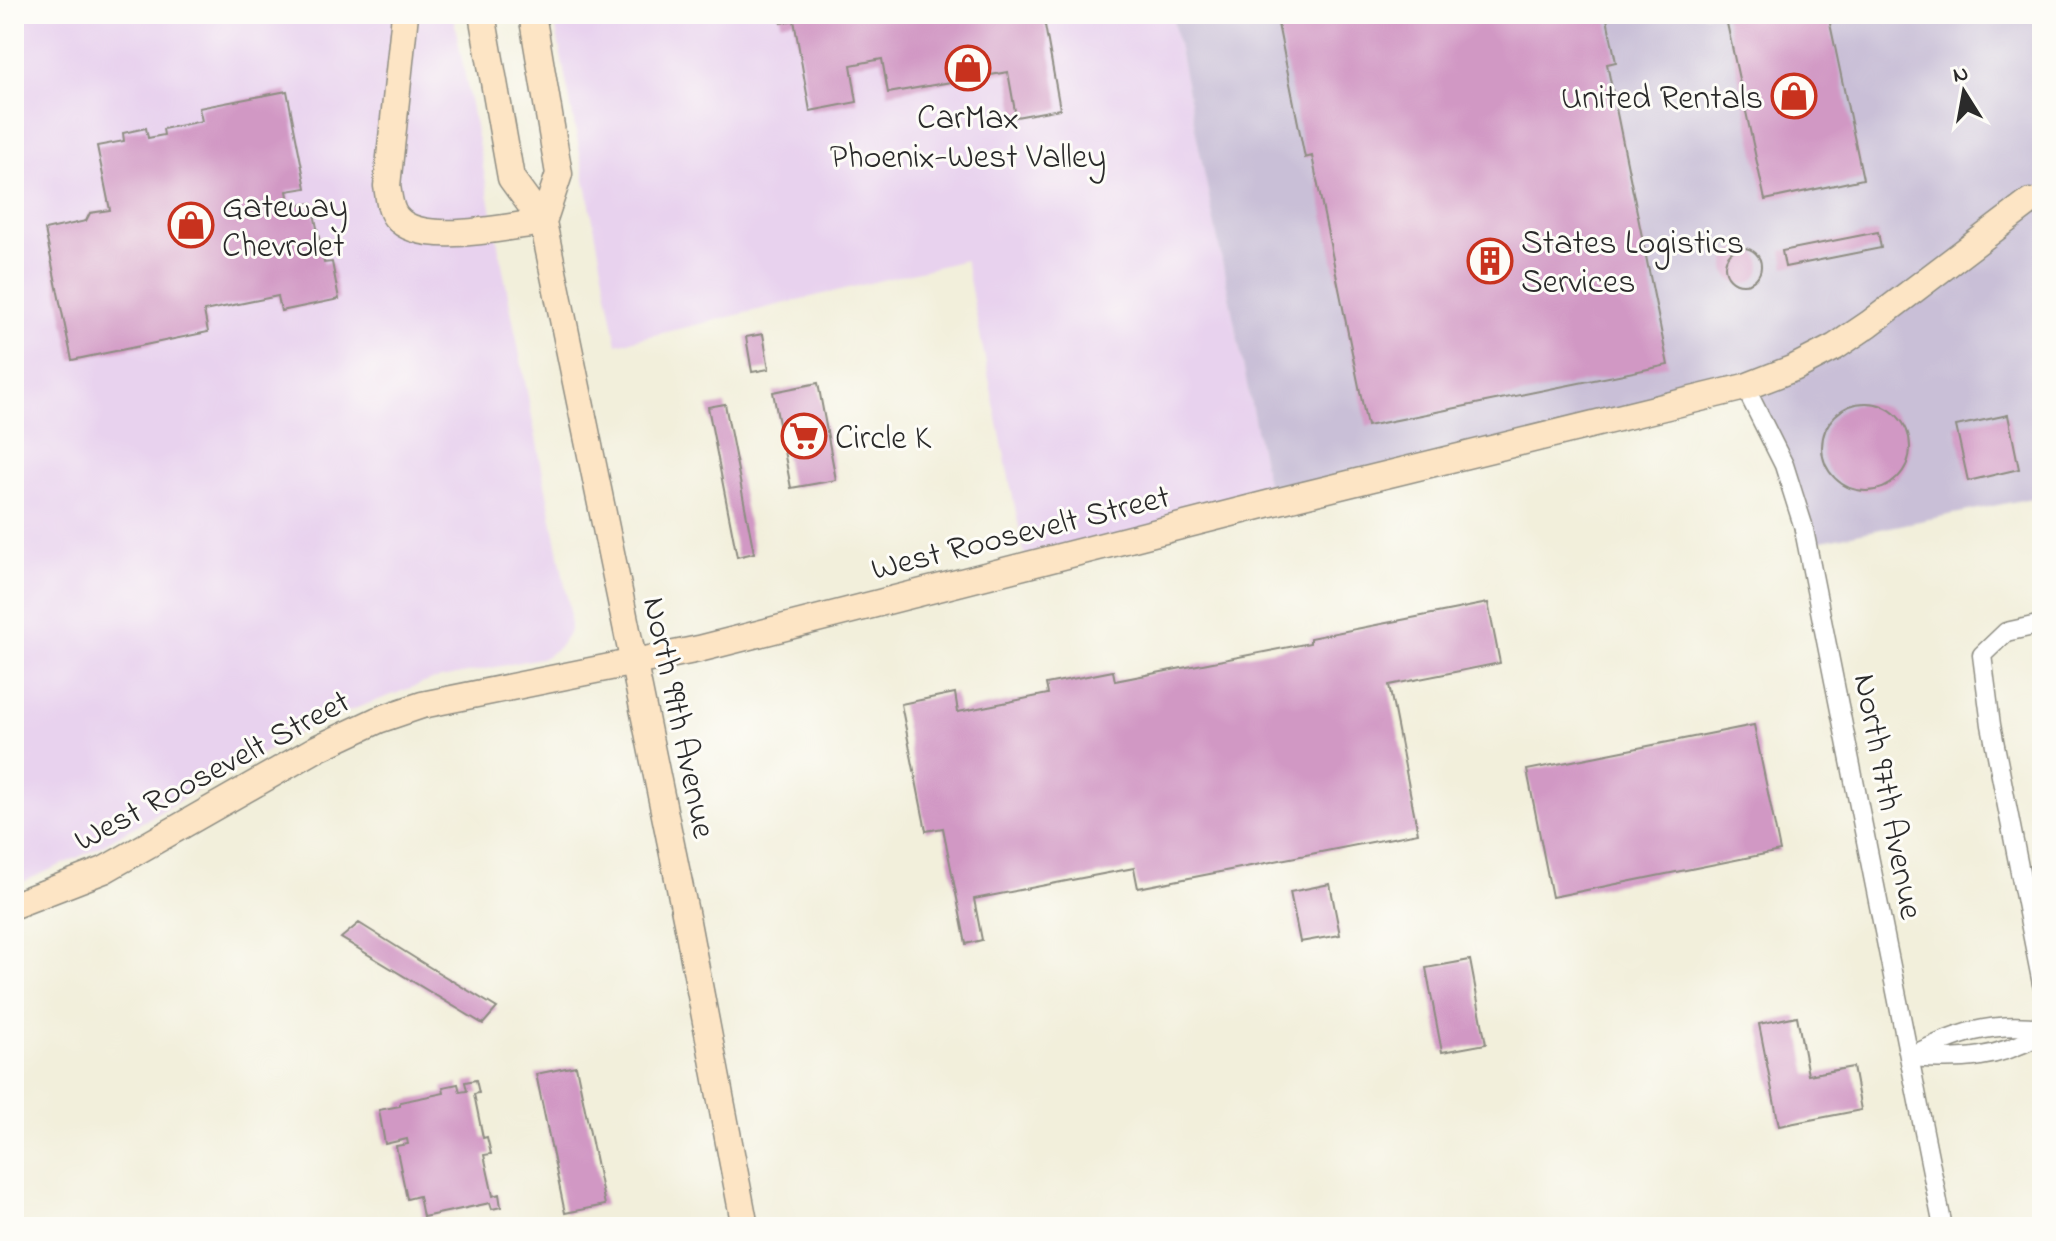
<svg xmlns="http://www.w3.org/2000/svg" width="2056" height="1241" font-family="'Indie Flower',sans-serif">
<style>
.built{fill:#e8d2ee}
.industrial{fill:#c9bfd7}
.building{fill:#d198c4}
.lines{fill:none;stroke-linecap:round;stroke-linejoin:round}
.street-casing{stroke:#8e8d83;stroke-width:21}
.secondary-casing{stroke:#8e8d83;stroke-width:29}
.street{stroke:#fff;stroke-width:18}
.secondary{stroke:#fde5c5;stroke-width:26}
.labels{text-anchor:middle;stroke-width:6;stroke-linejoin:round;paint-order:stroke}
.poi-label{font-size:34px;fill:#2b2b2b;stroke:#fdfcf7;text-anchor:start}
.street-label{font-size:34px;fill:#2b2b2b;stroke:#fdfcf7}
</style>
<rect width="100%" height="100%" fill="#fdfcf7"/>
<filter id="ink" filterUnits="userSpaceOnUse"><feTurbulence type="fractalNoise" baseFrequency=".0125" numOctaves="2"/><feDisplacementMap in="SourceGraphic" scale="16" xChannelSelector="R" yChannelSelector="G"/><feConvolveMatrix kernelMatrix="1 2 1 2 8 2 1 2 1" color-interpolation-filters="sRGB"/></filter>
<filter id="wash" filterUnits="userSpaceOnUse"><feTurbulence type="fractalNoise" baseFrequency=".006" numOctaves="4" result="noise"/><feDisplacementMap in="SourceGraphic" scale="32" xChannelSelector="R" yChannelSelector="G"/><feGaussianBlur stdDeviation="1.8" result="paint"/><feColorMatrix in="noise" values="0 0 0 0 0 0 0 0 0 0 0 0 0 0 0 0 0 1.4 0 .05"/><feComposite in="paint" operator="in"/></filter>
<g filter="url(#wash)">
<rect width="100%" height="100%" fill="#f2efdb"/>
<path class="built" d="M14,14H453L570,611V631L560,646L545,657L432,680L314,724L90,852L14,886Z
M553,14H1172L1271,503L1027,567L965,260L617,344Z"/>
<path class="industrial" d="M1172,14H2042V496L1822,541L1807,546L1745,387L1271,503Z"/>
<g id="blocks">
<path class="building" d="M780,14H1043L1060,109L1016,117L1008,72L888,93L882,59L851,65L857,102L810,111L794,20L781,23Z
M1276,14H1606L1616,62L1607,64L1668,365L1367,426L1312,156L1305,158Z
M1725,14H1828L1863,179L1765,200Z
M287,91L306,188L287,191L290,207L312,203L324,263L332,262L339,299L281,311L278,296L204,311L208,332L72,360L45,230L86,221L90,213L110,210L97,146L124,141L123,133L146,128L148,138L164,135L163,129L202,121L199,108Z
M1878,232L1881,248L1785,267L1782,251Z
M1725 266a18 18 0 1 1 36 0a18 18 0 1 1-36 0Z
M763,334L769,369L752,372L746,337Z
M818,383L836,480L791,488L773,392Z
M1822 447a44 44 0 1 1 88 0a44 44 0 1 1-88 0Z
M725,404L754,553L737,557L708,407Z
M2008,415L2019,469L1968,481L1956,426Z
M1488,603L1500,663L1389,685L1418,833L1138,888L1134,868L974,899L982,940L966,944L943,828L926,831L901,704L955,693L958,712L1048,694L1046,684L1113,671L1115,681L1310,643V638Z
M1754,725L1780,851L1552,897L1527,770Z
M1330,884L1340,935L1300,942L1290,892Z
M359,923L426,965L497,1008L483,1024L341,938Z
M1470,960L1486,1044L1442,1052L1426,968Z
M1797,1016L1808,1075L1853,1067L1861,1110L1779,1126L1759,1024Z
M576,1066L605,1205L565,1213L536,1074Z
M476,1080L479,1093L474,1094L483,1138L487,1137L491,1154L484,1155L493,1196L499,1194L501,1207L492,1209L490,1203L423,1217L419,1196L407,1199L396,1146L408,1144L407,1139L385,1144L379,1110L400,1106V1102L444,1093L443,1087L458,1084L460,1092L467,1091L465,1082Z"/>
</g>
</g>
<g filter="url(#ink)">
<use href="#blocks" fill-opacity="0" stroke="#8e8d83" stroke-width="2"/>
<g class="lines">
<g class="street-casing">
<path id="street" d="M1745,387L1784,465L1803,525L1943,1227
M2042,624L2006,632L1982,655L1991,725L2042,984
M1909,1057C1955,1034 1990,1021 2042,1028
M1912,1057C1962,1061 1997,1059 2042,1034"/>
</g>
<g class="secondary-casing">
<path id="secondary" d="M405,14L387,186C389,196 389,208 396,217C421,248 508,226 543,222
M482,14L511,178L543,222L687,922L745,1227
M532,14L559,174L543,222
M14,905L104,870L316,749L378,720L422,705L699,649L1271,503L1745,387L1794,368L1835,347L1869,324L2030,202"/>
</g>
<use href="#street" class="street"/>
<use href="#secondary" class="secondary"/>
</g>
</g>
<defs>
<g id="shop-ring" transform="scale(2.3)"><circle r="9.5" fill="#fdfcf7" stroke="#c8321e" stroke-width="1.5"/><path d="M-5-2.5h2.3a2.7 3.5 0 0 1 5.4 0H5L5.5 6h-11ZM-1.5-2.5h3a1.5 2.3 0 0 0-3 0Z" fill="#c8321e"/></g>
<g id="building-ring" transform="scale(2.3)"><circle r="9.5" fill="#fdfcf7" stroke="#c8321e" stroke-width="1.5"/><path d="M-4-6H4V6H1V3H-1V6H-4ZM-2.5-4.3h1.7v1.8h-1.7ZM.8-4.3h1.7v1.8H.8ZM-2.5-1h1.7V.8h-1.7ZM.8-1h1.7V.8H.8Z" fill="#c8321e"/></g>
<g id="supermarket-ring" transform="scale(2.3)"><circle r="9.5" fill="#fdfcf7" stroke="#c8321e" stroke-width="1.5"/><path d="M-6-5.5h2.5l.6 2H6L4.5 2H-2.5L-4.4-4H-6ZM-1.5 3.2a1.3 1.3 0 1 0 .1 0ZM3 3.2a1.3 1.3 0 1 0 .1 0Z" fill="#c8321e"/></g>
</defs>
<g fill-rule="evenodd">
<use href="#shop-ring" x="968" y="68"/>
<use href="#shop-ring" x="1794" y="96"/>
<use href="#shop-ring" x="191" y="225"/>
<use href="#building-ring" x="1490" y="261"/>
<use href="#supermarket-ring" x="804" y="436"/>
</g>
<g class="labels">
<g class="poi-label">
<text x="1763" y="108" text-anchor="end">United Rentals</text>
<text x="968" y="128" text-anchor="middle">CarMax<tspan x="968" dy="39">Phoenix-West Valley</tspan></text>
<text x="222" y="217">Gateway<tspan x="222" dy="39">Chevrolet</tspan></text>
<text x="1521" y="253">States Logistics<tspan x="1521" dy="39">Services</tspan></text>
<text x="835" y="448">Circle K</text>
</g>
<g class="street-label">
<text transform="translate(1020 531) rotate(-14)" y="12">West Roosevelt Street</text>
<text transform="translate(681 717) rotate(78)" y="12">North 99th Avenue</text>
<text transform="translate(211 769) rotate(-28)" y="12">West Roosevelt Street</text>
<text transform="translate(1890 796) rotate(79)" y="12">North 97th Avenue</text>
</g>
</g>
<rect width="2056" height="1241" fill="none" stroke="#fdfcf7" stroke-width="48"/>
<g transform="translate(1964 92) rotate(349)" stroke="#fdfcf7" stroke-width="6" paint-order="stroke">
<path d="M0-6L14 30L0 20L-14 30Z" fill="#2b2b2b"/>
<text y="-12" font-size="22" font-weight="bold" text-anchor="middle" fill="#2b2b2b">N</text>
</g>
</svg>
